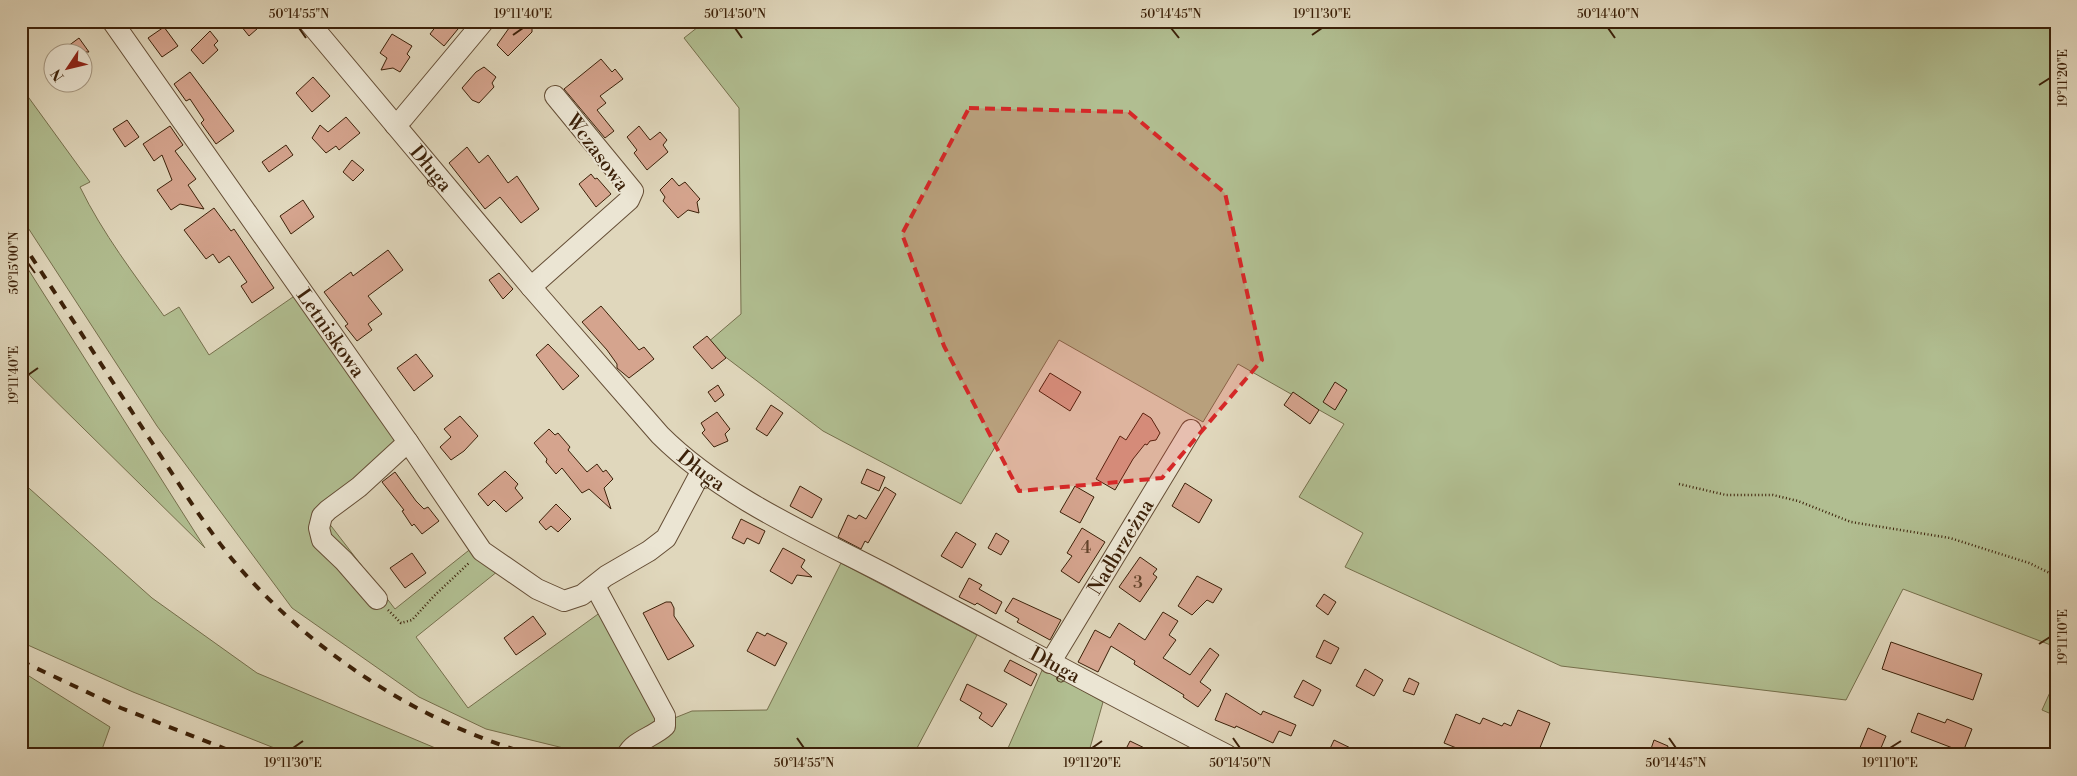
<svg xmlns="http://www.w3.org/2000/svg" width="2077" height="776" font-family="'Libre Bodoni',serif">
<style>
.green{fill:#b1be91;stroke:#76704d}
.building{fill:#d5a48e;stroke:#3c2109}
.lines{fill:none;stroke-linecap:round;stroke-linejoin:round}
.minor-casing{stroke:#654e36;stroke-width:22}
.path{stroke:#3c2109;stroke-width:2.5;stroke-dasharray:1 2.5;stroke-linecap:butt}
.minor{stroke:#ebe5d3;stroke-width:20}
.rail{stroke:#3c2109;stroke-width:4;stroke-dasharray:9 9;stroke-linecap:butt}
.marked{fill:#d62828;fill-opacity:0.2;stroke:#d62828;stroke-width:4;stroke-dasharray:10 6;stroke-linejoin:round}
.ticks{fill:none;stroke:#3c2109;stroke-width:2}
.labels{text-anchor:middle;stroke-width:4;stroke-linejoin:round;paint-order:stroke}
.number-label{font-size:18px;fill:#62422a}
.street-label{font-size:20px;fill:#3c2109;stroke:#ebe5d3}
.neatline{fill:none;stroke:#3c2109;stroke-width:2}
.ticks-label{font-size:12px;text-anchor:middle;fill:#3c2109}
</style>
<rect width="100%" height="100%" fill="#e0d7bc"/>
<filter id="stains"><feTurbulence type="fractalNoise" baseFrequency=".004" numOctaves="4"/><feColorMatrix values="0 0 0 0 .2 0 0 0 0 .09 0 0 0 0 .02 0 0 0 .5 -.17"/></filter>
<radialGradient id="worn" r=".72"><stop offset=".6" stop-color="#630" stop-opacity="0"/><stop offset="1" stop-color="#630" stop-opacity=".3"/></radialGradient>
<path class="green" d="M702,21H2056V647L1903,589L1846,700L1561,666L1345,567L1363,533L1299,497L1344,424L1238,364L1203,422L1059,340L961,504L823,431L707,343L741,314L739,108L684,38L703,23Z
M21,87L90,182L80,187C103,234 134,274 164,316L179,307L209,355L306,288L420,448L325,518L395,609L473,547L498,571L416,637L468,708L612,604L672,719L692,711L767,710L841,563L977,635L917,748L944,755H592L486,729L419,697L292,608L157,426L21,217Z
M21,258L205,548L21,367Z
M21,481L152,598L257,673L452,755H292L133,692L21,642Z
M1043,668L1103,702L1088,755H1005Z
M21,671L110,727L100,755H21Z
M2056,679V716L2042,710Z"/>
<path class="building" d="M237,21H266L249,36Z
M440,21H449L458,29L444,46L430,34Z
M514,21H528L532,24V32L508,56L497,45Z
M164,27L178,46L162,57L148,38Z
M210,31L218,41L214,45L218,50L203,64L191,50Z
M392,34L412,46L407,54L410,57L400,72L393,68L381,70L387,58L380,53Z
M79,38L89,52H60Z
M601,59L612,72L615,69L623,79L600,96L606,103L597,110L614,131L605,138L564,89Z
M484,67L496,77L492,83L494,87L479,103L472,100L462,88L476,72Z
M190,72L234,131L216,144L201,123L204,120L190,99L186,101L174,84Z
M313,77L330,96L312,112L296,93Z
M346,117L360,133L339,150L336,146L326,153L312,138L320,125L328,132Z
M127,120L139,137L125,147L113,129Z
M170,126L183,145L175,151L196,179L188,185L204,209L180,204L171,210L157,190L172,180L162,155L154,161L143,144Z
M639,126L650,140L660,132L667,140L663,145L668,152L647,170L634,153L637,150L627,137Z
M286,145L293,155L269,172L262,162Z
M467,147L479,163L488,155L508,183L517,176L539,209L521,223L500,197L485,209L449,163Z
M352,160L364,170L353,181L343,172Z
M591,174L595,179L597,178L611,194L596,207L579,184Z
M672,178L679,186L685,182L700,199L697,202L699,213L688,210L678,218L663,201L665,197L660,190Z
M303,200L314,217L291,234L280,216Z
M214,208L231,231L234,229L274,288L252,303L241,286L247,282L229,256L219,263L213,254L206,259L184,230Z
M388,250L403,270L368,296L382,314L368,324L372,330L357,341L345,326L348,324L324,292L351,272L353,276Z
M499,273L513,289L503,299L489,280Z
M601,306L639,350L644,347L654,359L629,378L617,368V364L607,350L582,322Z
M707,336L726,358L712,369L693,347Z
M548,344L579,376L563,390L536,355Z
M416,354L433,376L414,391L397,368Z
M1050,373L1081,392L1070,411L1039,391Z
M1335,382L1347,390L1335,410L1323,402Z
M718,385L724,395L715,402L708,392Z
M1293,392L1319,410L1310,424L1284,405Z
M771,405L783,413L767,436L756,429Z
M717,412L730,429L725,434L728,441L714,447L702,433L705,430L701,423Z
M1143,413L1151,418L1160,433L1156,440L1150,441L1147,445L1145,444L1133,459L1115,490L1096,479L1120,436L1126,440Z
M460,416L478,436L464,451L451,460L440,447L451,437L444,429Z
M549,429L555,435L558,433L570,447L568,450L587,472L597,464L603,472L606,470L613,479L604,488L611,509L589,489L582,493L562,468L556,474L546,462L547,459L534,443Z
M867,469L885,477L879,491L861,483Z
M505,471L518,484L515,488L523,498L506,512L494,500L488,506L478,494Z
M395,472L416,501L424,509L428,507L439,521L422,534L414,524L412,526L402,511L404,510L382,482Z
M1185,483L1212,500L1199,523L1172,506Z
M800,486L822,499L812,518L790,506Z
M1075,486L1094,497L1080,523L1060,512Z
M885,487L896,494L868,543L865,541L861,549L838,537L848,515L856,519L859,515L866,519Z
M556,504L571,519L558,532L551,526L546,530L539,522Z
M741,519L765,531L759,544L747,538L744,544L732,538Z
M1082,528L1105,542L1079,583L1061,571L1072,556L1067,553Z
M956,532L976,544L962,568L941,556Z
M996,533L1009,541L1001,555L988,548Z
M783,548L805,560L801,567L812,577L797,575L792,584L770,571Z
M412,553L426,573L405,588L390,568Z
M1140,557L1157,569L1153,574L1157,577L1140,602L1119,587Z
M1197,576L1222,589L1213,603L1207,600L1192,615L1178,606Z
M969,578L982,585L979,589L1002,602L996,614L977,603L975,605L959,597Z
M1324,594L1336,602L1328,615L1316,606Z
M1013,598L1061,620L1050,640L1017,622L1019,619L1005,611Z
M666,602H671L674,608V616L694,646L668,660L643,613Z
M1163,612L1178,621L1169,635L1176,640L1163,658L1190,675L1210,648L1219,655L1200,682L1211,690L1198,707L1183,697L1184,695L1134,664L1135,661L1111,646L1098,672L1078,662L1095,630L1110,638L1119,623L1145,640Z
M533,616L546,634L516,655L504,638Z
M757,632L765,636L767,633L787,643L775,666L747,651Z
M1324,640L1339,648L1331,664L1316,657Z
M1891,642L1982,674L1973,700L1882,669Z
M1010,660L1037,674L1031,686L1004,671Z
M1365,669L1383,680L1374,696L1356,686Z
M1409,678L1419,683L1414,695L1403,691Z
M1303,680L1321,690L1313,706L1294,697Z
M967,684L1007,704L992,727L979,718L982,713L960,700Z
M1226,693L1261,715L1263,711L1296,725L1291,736L1279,731L1273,743L1236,726L1235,728L1215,720Z
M1518,710L1550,723L1537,755H1474L1444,743L1456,714L1480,724L1483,718L1502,726L1504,723L1511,726Z
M1918,713L1945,723L1947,719L1972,729L1963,752L1911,732Z
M1868,728L1886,736L1878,755H1857Z
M1334,740L1365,755H1327Z
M1654,740L1668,746L1665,755H1649Z
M1130,741L1159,755H1123Z"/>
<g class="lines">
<g class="minor-casing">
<g id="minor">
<path id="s1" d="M112,21L408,442L482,551L537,589L564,601L582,595L606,576L649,551L666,538L701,472"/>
<path id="s2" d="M308,21L531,287L660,435C723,498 815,537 893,578C1004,637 1115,697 1227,755"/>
<path d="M395,125L403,118L484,21"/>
<path d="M531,287L629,200L633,191L555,96"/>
<path d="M595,586L665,716V726C654,737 633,741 627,755"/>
<path d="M377,599L344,561L322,540L319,528L322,516L328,510L359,487L408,442"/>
<path id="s3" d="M1050,663L1191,430"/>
</g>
</g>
<path class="path" d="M1679,484L1726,495H1773L1798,501L1851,522L1950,538L2029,563L2056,576
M388,610L401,623L412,620L434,596L470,562
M21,749L30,755"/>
<use href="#minor" class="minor"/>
<path class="rail" d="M21,241C64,306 106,372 149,438C177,480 204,526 237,565C314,654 419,722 532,755
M21,661L121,708L241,755"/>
</g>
<path class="marked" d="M969,108L1129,112L1225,193L1262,360L1162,478L1019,491L944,346L902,234Z"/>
<path class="ticks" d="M299,28L306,38M735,28L742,38M1171,28L1179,38M1608,28L1615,38M513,35L523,28M1312,35L1322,28M2039,85L2050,78M28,263L35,273M28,375L38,368M2039,644L2050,637M797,738L804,748M1233,738L1240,748M1669,738L1676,748M293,748L303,741M1092,748L1102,741M1890,748L1901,741"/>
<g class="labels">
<g class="number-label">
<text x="1086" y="553">4</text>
<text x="1138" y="588">3</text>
</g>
<g class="street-label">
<text transform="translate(598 152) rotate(53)" y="7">Wczasowa</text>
<text dy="7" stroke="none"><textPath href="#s2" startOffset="192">Długa</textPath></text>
<text dy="7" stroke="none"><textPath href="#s1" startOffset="381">Letniskowa</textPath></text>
<text dy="7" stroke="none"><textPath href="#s2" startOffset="598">Długa</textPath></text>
<text dy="7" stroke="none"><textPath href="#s3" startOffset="136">Nadbrzeżna</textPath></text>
<text dy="7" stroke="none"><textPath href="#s2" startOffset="1002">Długa</textPath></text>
</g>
</g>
<rect width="2077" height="776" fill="none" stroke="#e0d7bc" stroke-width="55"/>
<g transform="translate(68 68) rotate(235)"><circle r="24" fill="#ebe5d3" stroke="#a59782"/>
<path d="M0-4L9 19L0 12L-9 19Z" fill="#8f2418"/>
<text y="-8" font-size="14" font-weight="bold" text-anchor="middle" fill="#3c2109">N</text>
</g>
<rect x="28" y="28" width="2022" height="720" class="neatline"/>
<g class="ticks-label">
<text x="299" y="18">50°14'55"N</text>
<text x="523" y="18">19°11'40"E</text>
<text x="735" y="18">50°14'50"N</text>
<text x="1171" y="18">50°14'45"N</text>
<text x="1322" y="18">19°11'30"E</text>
<text x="1608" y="18">50°14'40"N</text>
<text transform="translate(2063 78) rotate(-90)" y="4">19°11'20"E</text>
<text transform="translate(14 263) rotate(-90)" y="4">50°15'00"N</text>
<text transform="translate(14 375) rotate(-90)" y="4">19°11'40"E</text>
<text transform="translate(2063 637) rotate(-90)" y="4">19°11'10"E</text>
<text x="293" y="767">19°11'30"E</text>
<text x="804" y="767">50°14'55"N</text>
<text x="1092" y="767">19°11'20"E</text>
<text x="1240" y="767">50°14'50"N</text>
<text x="1676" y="767">50°14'45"N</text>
<text x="1890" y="767">19°11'10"E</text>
</g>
<rect width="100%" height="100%" filter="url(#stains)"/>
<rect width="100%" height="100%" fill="url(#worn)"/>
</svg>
